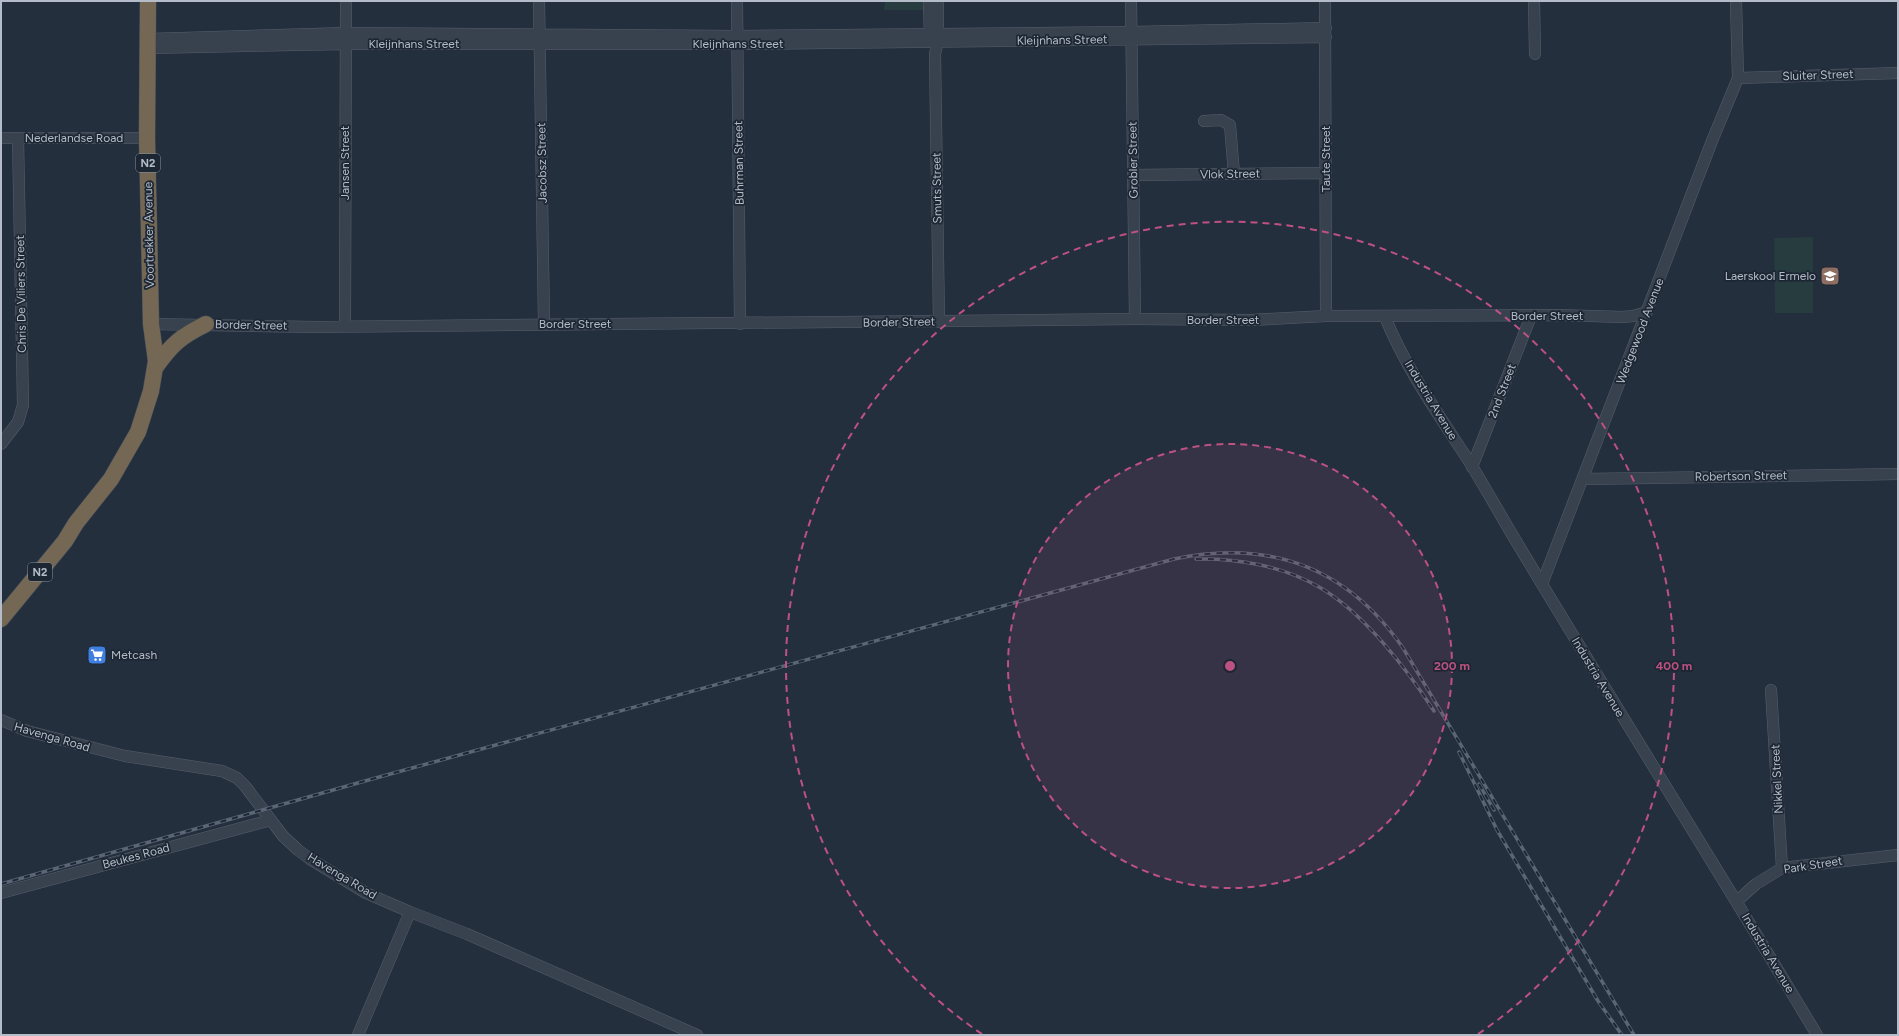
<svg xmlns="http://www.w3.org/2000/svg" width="1899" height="1036" font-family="Figtree,sans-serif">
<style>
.green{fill:#263c3f}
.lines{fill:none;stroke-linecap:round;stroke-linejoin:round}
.minor-casing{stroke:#565f6c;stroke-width:12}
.highway-casing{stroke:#434c59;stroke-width:17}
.minor{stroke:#38414e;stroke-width:11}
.highway{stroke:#746855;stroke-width:16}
.rail-casing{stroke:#5a6575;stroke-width:3.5}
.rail{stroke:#1d2633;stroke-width:2;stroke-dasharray:6;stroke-linecap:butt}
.ring{fill:none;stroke:#bd5182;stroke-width:2;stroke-dasharray:7 5}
.labels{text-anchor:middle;stroke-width:3.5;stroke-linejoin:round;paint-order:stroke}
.shield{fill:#1d2633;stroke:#878f9c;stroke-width:1}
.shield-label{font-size:11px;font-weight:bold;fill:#b4bcc9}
.street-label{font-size:12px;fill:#b4bcc9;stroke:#1d2633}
.poi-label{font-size:12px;fill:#b4bcc9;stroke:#1d2633;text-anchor:end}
.centre{fill:#bd5182;stroke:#1d2633;stroke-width:2}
.ring-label{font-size:12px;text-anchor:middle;font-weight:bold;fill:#bd5182;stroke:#1d2633;stroke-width:3.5;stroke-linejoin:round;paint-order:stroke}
</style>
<rect width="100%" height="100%" fill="#242f3e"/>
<path class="green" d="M885,1H925V10H884Z
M1813,237V313H1775L1774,238Z"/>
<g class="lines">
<g class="minor-casing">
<path id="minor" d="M539,1L544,324
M737,1L740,324
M929,1L930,41
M938,1V41L935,54L939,322
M1131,1L1135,319
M1325,1L1326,316
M1534,1L1535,54
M148,39L345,33L737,36L1132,32L1326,28
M149,48L345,44H737L1326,37
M1738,78L1898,73
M1204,121L1221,120L1230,125L1234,174
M1,138H147
M1133,175L1326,173
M1385,317C1407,371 1441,418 1472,466C1485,488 1498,510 1510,531C1611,700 1716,866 1817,1035
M151,324L315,327L1135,319L1251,320L1326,316L1557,315L1623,317L1633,316L1647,312
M345,325L346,1
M1,444L18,422L23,405L18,138
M1472,467L1531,316
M1584,479L1898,474
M1542,584L1712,141L1738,78L1736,1
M1771,690L1782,868
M1,720L27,731L125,756L222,771L237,778L245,786L283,836L298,850L310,859L366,893L410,912L467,934L697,1035
M1,893L271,820
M1737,901L1756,884L1782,868L1898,855
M358,1035L410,912"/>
</g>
<g class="highway-casing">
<path id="highway" d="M155,368C171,345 181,336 206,324
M1,619L65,541L76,523L111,479L138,432L151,391L156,361L151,324L147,138L148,1"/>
</g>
<use href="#minor" class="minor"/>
<use href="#highway" class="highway"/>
<g class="rail-casing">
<path id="rail" d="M1196,559C1237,558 1283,566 1319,587C1363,612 1407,669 1434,711
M1459,752L1497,830L1598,1001L1622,1035
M1479,784L1494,810
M1,884L372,779L1174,559C1270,539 1347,567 1403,648L1634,1035"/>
</g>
<use href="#rail" class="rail"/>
</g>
<circle cx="1230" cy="666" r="222" fill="#bd5182" fill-opacity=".12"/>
<g class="ring">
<circle cx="1230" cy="666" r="222"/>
<path d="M982 1034A444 444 0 1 1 1478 1034"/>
</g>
<defs>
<g id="school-square" transform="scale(1)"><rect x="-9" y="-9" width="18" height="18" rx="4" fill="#8d6e63" stroke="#1d2633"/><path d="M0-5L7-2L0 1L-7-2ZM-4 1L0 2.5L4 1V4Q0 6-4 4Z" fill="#fff"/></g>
<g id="supermarket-square" transform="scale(1)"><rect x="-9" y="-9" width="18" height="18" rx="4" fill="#3f7fe0" stroke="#1d2633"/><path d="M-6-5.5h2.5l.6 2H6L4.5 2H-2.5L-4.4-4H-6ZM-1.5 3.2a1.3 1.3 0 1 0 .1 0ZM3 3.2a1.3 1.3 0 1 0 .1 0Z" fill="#fff"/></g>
</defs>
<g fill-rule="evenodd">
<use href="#school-square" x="1830" y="276"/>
<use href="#supermarket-square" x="97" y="655"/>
</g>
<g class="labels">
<g class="shield">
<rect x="136" y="154" width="24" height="18" rx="3"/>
<rect x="28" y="563" width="24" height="18" rx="3"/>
</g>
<g class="shield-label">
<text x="148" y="167">N2</text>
<text x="40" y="576">N2</text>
</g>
<g class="street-label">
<text transform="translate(1062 40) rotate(-1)" y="4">Kleijnhans Street</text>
<text x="414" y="48">Kleijnhans Street</text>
<text x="738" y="48">Kleijnhans Street</text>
<text transform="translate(1818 75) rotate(-2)" y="4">Sluiter Street</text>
<text x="74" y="142">Nederlandse Road</text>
<text transform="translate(1326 159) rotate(-90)" y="4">Taute Street</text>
<text transform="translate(1133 160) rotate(-91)" y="4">Grobler Street</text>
<text transform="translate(345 163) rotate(-90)" y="4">Jansen Street</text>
<text transform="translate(542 163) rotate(-91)" y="4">Jacobsz Street</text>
<text transform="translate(739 163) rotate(-91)" y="4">Buhrman Street</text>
<text transform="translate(1230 174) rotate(-1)" y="4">Vlok Street</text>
<text transform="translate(937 188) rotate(-91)" y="4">Smuts Street</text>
<text transform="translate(149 235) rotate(-91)" y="4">Voortrekker Avenue</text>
<text transform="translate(21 294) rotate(-91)" y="4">Chris De Viliers Street</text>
<text x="1547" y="320">Border Street</text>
<text x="1223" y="324">Border Street</text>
<text transform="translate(899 322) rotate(-1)" y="4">Border Street</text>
<text x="575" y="328">Border Street</text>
<text transform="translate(251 325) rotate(1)" y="4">Border Street</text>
<text transform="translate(1640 331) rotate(-69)" y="4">Wedgewood Avenue</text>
<text transform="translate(1502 391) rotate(-69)" y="4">2nd Street</text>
<text transform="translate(1431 400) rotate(59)" y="4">Industria Avenue</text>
<text transform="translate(1741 476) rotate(-1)" y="4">Robertson Street</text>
<text transform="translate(1598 677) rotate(59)" y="4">Industria Avenue</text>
<text transform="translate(52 737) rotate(16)" y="4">Havenga Road</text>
<text transform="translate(1777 779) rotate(-93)" y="4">Nikkel Street</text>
<text transform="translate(136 856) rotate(-15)" y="4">Beukes Road</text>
<text transform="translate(1813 865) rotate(-9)" y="4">Park Street</text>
<text transform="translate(342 876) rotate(31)" y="4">Havenga Road</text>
<text transform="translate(1768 953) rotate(59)" y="4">Industria Avenue</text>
</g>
<g class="poi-label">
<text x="1816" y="280">Laerskool Ermelo</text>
<text x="111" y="659" text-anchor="start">Metcash</text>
</g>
</g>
<circle cx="1230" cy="666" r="6" class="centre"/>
<g class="ring-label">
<text x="1452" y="670">200 m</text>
<text x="1674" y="670">400 m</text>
</g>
<rect width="1899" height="1036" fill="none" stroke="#b4bcc9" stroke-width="4"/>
</svg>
